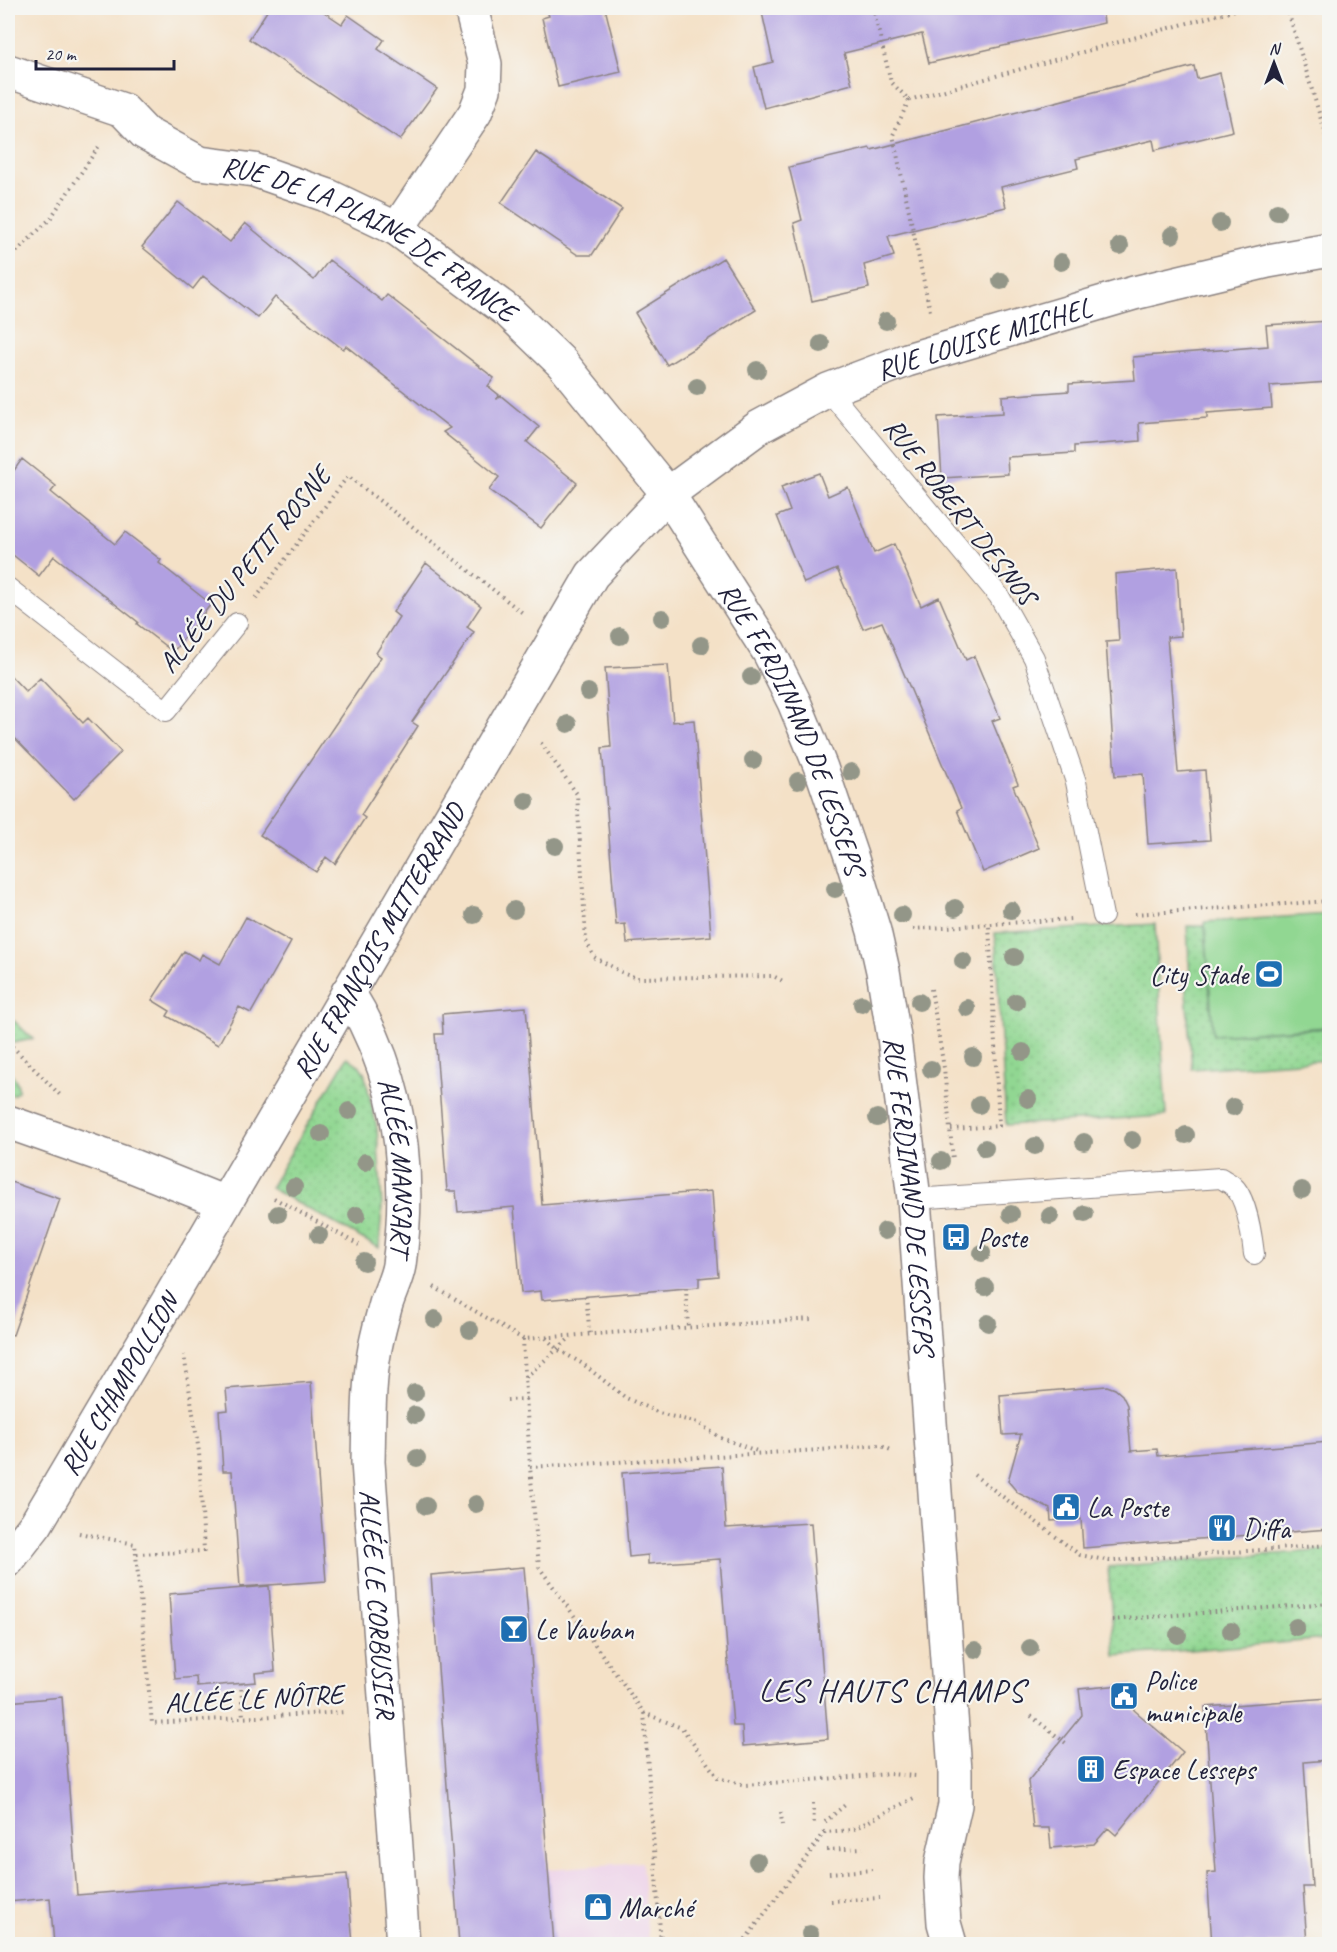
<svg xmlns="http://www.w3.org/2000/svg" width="1337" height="1952" font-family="Caveat,sans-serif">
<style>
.built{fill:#edd1e9}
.grass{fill:url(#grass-dots);stroke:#5a7c66;stroke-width:1.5}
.garden{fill:#91d792;stroke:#5a7c66;stroke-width:1.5}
.building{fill:#b1a0e1}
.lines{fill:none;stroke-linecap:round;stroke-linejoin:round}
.service-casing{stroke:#8b8281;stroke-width:22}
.minor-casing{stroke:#8b8281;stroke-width:36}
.path{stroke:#8b8281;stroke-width:4;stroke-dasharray:1.5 4.5;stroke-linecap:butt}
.service{stroke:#fff;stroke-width:20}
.minor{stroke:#fff;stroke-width:33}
.tree{fill:#939688}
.labels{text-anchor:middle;stroke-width:4.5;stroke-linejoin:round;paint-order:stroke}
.street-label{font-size:28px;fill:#22223b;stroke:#f6f6f2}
.poi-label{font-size:28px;fill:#22223b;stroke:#f6f6f2;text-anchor:start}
.quarter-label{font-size:32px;letter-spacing:1.5px;fill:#22223b;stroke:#f6f6f2}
</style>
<defs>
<pattern id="grass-dots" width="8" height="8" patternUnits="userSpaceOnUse" patternTransform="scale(1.5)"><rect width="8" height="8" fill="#91d792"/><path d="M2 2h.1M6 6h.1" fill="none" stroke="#7db87f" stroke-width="1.8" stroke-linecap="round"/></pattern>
</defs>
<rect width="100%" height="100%" fill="#f6f6f2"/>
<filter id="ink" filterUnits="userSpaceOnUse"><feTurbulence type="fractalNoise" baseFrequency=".0167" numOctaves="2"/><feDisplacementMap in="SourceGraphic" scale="12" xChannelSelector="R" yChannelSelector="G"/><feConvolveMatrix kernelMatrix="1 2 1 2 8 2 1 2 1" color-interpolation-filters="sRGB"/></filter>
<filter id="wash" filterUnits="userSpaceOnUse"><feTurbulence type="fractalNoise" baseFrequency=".008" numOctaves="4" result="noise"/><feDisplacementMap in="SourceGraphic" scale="24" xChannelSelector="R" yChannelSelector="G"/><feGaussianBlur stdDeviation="1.35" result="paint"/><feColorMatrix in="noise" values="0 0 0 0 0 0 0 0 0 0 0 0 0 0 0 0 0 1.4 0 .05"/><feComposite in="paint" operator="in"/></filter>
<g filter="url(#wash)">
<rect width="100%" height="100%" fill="#f4e1c7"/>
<path class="built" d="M642,1862L648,1944H554L548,1869Z"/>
<path class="grass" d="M1155,924L1166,1116L1006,1125L995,933Z
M1187,926H1205L1213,1035L1329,1028V1060L1192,1069L1185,979H1190Z
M8,1015L33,1039L8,1044Z
M347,1057L359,1065L364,1072L377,1128L382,1207L379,1248L270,1188Z
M8,1070C14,1076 19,1082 18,1091L13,1095L8,1094Z
M1329,1550V1639L1115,1656L1108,1567Z"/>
<path class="garden" d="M1329,914V1027L1213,1035L1205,922Z"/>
<g id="blocks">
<path class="building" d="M269,8H318L342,24L348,15L384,40L378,49L437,89L400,140L249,39Z
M546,8H605L621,72L558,87L542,18L549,16Z
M761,8H1102L1104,23L929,63L922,34L844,53L852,84L764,108L754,67L773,62Z
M1194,66L1197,79L1220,73L1233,131L1155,150L1153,140L1112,150L1076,159L1078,168L1001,187L1006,207L888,236L894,256L864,265L869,288L812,301L794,223L802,220L789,167L870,148L871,150Z
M536,152L622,209L592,255H578L501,203Z
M178,202L230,242L245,223L314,280L329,260L382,301L387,295L494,378L488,386L499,395L496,399L501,396L539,427L527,442L577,483L541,528L489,490L499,477L443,432L450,428L346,346L343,349L275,297L258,318L203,276L193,289L142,247Z
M723,258L756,310L667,365L635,313Z
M1329,321V382L1270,386L1272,408L1207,413V418L1139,423L1140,441L1074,446V453L1007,457L1008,474L942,478L938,417L1003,413L1002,396L1069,391V384L1135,380L1133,357L1268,346L1266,325Z
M22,459L56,486L51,492L115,544L125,532L161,560L159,563L211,604L173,652L137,624L138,622L54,556L39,576L8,551V479Z
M819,473L828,496L848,487L874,553L894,544L921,606L939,597L966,660L974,656L1000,718L992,721L1018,784L1013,786L1039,848L983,872L957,810L961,808L882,622L863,629L837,569L804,583L777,516L790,511L781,487Z
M426,563L481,606L467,627L474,632L412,722L418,726L361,815L365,818L335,864L326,857L316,872L260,835L381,657L376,653L399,617L393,612Z
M1177,568L1181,636L1167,637L1178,772L1205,770L1210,840L1148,844L1143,774L1115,776L1106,642L1119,641L1115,574Z
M668,665L673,722L694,720L711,936L627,943L625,924L616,925L602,748L611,747L605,668Z
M8,673L26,692L40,678L83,723L88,718L121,752L74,799L8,731Z
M246,917L291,942L251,1013L239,1007L218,1045L167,1016L170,1011L152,1000L184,951L199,960L202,954L220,964Z
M526,1007L542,1205L712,1191L718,1276L699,1278V1287L542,1300L541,1291L521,1293L514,1207L458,1212L456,1191H447L435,1034H443L442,1014Z
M8,1181L60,1199L13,1335L8,1334Z
M311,1382L326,1581L240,1587L232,1471H223L219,1411L228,1410L226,1389Z
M1107,1386L1115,1389L1122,1395L1127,1405L1131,1451L1157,1449L1158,1456L1329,1442V1529L1083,1548L1081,1519L1051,1521L1050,1509L1018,1493L1008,1481L1021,1434L1003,1435L1000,1395Z
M722,1466L726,1528L811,1523L828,1739L743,1746L742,1726H733L720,1559L648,1564V1555L629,1557L622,1473Z
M524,1567L554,1944H459L431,1575Z
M269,1586L275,1671L255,1673L256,1682L197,1687L196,1677L175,1679L169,1594Z
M1132,1684L1134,1710L1183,1752L1116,1835L1108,1828L1094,1844L1051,1848L1049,1828H1033L1028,1781L1082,1715L1079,1689Z
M62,1697L77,1895L347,1874L353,1944H54L50,1898L8,1902V1702Z
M1329,1698V1760L1304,1762L1312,1887H1303L1307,1944H1212L1207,1873L1216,1872L1205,1707Z"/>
</g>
</g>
<g filter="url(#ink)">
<use href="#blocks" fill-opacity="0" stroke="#8b8281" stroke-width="1.5"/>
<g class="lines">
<g class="service-casing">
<path id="service" d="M828,390L999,596L1034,658L1076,782L1103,916
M8,588L166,711L237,623
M914,1199L1221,1178C1225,1181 1230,1183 1233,1186C1247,1198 1252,1237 1254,1254"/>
</g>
<g class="minor-casing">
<g id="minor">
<path id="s1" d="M8,71L123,110L145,133L200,163L254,170L326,195L397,229L509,312L562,363L668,494L769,652L794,702L821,768L852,859L874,931L883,971L894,1037L914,1199L955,1771V1805L942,1862L941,1878L944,1923L950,1944"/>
<path d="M397,229L475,113L484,90L485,64L471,8"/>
<path id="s2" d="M348,992C400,1075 412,1169 399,1265C397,1278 390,1291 386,1304C382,1318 378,1333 375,1348C368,1385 369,1425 368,1462L403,1944"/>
<path d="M8,1122L130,1165L225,1203"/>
<path id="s3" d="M8,1560L36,1524L167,1303L592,575L668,494L759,427L828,390L907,360L1134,293L1268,261L1330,250"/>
</g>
</g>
<path class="path" d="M873,8L891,82L909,100L893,135L930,311
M1287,8L1330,149
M909,100L1242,8
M8,260L50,219L99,146
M256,598L348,476L524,614
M541,743L577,794L586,941L594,957L625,974L637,978L773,976L785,982
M1135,914L1330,901
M913,929L1071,919
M931,989L944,1068L953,1160
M8,1042L60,1095
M951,1129L999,1126L989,924
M274,1198L359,1245
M434,1287L523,1339L812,1319
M686,1288L688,1328
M586,1296L590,1336
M546,1338L557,1349L583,1364L626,1398L659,1413L698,1423L721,1438L757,1451
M523,1339L530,1467L539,1567L644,1713L682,1728L718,1778L745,1785L889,1774L916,1776
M526,1377L571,1337
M507,1400L527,1399
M530,1467L820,1450L879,1445L891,1450
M974,1475L1080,1555L1110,1561L1330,1545
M79,1533L135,1544L152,1723L345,1712
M137,1554L204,1551L199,1452L184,1355
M1112,1620L1330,1603
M241,1683L243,1718
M644,1713L661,1944
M1031,1716L1067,1744
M813,1803L814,1823
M781,1812L782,1825
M825,1822L845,1805
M827,1850L863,1848
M829,1873L872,1870
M831,1901L880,1898
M742,1944L825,1832L852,1830L914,1798"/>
<use href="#service" class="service"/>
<use href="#minor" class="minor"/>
</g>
<g class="tree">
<circle cx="1277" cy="212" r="9"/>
<circle cx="1220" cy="223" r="9"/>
<circle cx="1172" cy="235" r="9"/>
<circle cx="1120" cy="246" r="9"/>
<circle cx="1061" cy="262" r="9"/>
<circle cx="1001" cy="281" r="9"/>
<circle cx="886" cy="321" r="9"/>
<circle cx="821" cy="344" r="9"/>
<circle cx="757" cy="370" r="9"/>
<circle cx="697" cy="387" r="9"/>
<circle cx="662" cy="618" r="9"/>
<circle cx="620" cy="636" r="9"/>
<circle cx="701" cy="645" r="9"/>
<circle cx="751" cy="677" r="9"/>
<circle cx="588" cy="692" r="9"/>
<circle cx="568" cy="724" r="9"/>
<circle cx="753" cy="760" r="9"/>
<circle cx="851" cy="772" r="9"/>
<circle cx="798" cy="781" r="9"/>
<circle cx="526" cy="801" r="9"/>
<circle cx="555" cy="846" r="9"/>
<circle cx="835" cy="889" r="9"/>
<circle cx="955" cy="908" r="9"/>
<circle cx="514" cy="910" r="9"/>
<circle cx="1011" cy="910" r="9"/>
<circle cx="474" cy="915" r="9"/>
<circle cx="902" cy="915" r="9"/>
<circle cx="1014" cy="957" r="9"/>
<circle cx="963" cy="961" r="9"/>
<circle cx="919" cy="1002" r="9"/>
<circle cx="1016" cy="1002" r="9"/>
<circle cx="862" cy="1004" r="9"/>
<circle cx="967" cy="1008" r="9"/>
<circle cx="1023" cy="1052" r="9"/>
<circle cx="973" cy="1057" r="9"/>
<circle cx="931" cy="1069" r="9"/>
<circle cx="1028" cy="1099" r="9"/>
<circle cx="979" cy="1105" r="9"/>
<circle cx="1233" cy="1107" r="9"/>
<circle cx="349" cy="1111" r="9"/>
<circle cx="877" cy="1118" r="9"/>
<circle cx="321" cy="1134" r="9"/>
<circle cx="1186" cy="1135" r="9"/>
<circle cx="1132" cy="1140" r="9"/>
<circle cx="1084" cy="1142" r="9"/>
<circle cx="1035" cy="1146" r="9"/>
<circle cx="985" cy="1148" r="9"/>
<circle cx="941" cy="1161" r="9"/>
<circle cx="365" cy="1162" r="9"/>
<circle cx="294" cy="1187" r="9"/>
<circle cx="1302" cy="1190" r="9"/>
<circle cx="278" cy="1214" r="9"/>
<circle cx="1011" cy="1214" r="9"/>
<circle cx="1085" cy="1214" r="9"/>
<circle cx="357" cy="1215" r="9"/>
<circle cx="1050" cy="1216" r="9"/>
<circle cx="885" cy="1231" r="9"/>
<circle cx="319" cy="1235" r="9"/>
<circle cx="982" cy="1253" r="9"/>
<circle cx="364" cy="1262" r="9"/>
<circle cx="985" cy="1287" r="9"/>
<circle cx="435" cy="1319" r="9"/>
<circle cx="988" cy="1323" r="9"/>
<circle cx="470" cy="1330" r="9"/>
<circle cx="415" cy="1393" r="9"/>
<circle cx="415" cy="1415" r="9"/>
<circle cx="417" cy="1458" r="9"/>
<circle cx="476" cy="1504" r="9"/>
<circle cx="426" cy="1506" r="9"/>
<circle cx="1296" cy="1627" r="9"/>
<circle cx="1231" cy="1631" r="9"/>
<circle cx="1178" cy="1635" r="9"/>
<circle cx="1030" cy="1648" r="9"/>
<circle cx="975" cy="1650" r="9"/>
<circle cx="757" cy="1861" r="9"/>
<circle cx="810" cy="1934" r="9"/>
</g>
</g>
<defs>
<g id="stadium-square" transform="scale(1.5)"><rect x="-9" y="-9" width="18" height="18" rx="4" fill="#1f6fb2" stroke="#f6f6f2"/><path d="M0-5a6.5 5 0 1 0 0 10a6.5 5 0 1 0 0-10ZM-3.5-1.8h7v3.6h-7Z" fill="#fff"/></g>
<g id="bus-square" transform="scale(1.5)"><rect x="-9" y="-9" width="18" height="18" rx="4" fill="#1f6fb2" stroke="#f6f6f2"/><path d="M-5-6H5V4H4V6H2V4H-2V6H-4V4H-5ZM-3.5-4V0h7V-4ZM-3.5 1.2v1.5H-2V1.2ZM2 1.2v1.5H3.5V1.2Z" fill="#fff"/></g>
<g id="civic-square" transform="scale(1.5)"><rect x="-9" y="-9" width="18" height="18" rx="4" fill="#1f6fb2" stroke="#f6f6f2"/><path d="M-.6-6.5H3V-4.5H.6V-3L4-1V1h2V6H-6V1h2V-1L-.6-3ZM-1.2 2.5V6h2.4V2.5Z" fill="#fff"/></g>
<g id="restaurant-square" transform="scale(1.5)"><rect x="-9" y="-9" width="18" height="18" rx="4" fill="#1f6fb2" stroke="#f6f6f2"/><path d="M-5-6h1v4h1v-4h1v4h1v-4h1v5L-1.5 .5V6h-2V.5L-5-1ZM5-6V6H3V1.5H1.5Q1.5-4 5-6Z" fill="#fff"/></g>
<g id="bar-square" transform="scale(1.5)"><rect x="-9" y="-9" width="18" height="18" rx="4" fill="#1f6fb2" stroke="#f6f6f2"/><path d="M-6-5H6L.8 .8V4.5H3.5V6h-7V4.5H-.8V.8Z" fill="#fff"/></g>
<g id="building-square" transform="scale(1.5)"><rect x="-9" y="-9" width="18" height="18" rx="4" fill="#1f6fb2" stroke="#f6f6f2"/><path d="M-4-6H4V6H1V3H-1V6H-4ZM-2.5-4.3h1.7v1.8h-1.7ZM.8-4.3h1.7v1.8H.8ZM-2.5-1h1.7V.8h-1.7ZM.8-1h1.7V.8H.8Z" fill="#fff"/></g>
<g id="shop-square" transform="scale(1.5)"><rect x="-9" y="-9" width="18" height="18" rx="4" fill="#1f6fb2" stroke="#f6f6f2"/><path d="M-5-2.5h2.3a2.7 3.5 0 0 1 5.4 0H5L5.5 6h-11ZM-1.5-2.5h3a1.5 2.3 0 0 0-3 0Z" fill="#fff"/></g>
</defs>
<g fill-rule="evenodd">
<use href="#stadium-square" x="1269" y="974"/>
<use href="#bus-square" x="956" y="1237"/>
<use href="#civic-square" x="1066" y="1507"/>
<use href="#restaurant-square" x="1222" y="1528"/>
<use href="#bar-square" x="514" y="1629"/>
<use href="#civic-square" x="1124" y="1696"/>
<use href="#building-square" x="1091" y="1769"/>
<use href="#shop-square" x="598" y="1907"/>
</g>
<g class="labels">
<g class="street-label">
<text dy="10" stroke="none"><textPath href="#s1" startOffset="404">RUE DE LA PLAINE DE FRANCE</textPath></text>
<text dy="10" stroke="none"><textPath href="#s3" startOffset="1612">RUE LOUISE MICHEL</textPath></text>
<text transform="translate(961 511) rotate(52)" y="10">RUE ROBERT DESNOS</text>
<text transform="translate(244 569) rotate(-51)" y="10">ALLÉE DU PETIT ROSNE</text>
<text dy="10" stroke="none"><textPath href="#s1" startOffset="1074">RUE FERDINAND DE LESSEPS</textPath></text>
<text dy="10" stroke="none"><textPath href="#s3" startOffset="722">RUE FRANÇOIS MITTERRAND</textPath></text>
<text dy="10" stroke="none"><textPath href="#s2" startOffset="184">ALLÉE MANSART</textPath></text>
<text dy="10" stroke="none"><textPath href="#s1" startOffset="1560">RUE FERDINAND DE LESSEPS</textPath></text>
<text dy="10" stroke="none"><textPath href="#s3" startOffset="208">RUE CHAMPOLLION</textPath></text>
<text dy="10" stroke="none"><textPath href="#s2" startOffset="627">ALLÉE LE CORBUSIER</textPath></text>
<text transform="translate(254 1698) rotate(-3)" y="10">ALLÉE LE NÔTRE</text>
</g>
<g class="poi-label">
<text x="1248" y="984" text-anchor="end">City Stade</text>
<text x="977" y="1247">Poste</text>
<text x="1087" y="1517">La Poste</text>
<text x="1243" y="1538">Diffa</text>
<text x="535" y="1639">Le Vauban</text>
<text x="1145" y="1690">Police<tspan x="1145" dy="32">municipale</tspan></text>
<text x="1112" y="1779">Espace Lesseps</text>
<text x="619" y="1917">Marché</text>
</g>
<g class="quarter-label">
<text x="892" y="1701">LES HAUTS CHAMPS</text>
</g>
</g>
<rect width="1337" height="1952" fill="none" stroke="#f6f6f2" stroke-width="30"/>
<g transform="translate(1274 63)" stroke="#f6f6f2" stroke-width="4.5" paint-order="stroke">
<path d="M0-4.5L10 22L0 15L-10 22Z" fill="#22223b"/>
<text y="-9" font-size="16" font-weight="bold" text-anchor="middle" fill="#22223b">N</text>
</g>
<path d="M36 60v9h138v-9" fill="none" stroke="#22223b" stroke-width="3"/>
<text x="45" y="60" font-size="18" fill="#22223b" stroke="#f6f6f2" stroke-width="4.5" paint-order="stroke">20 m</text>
</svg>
